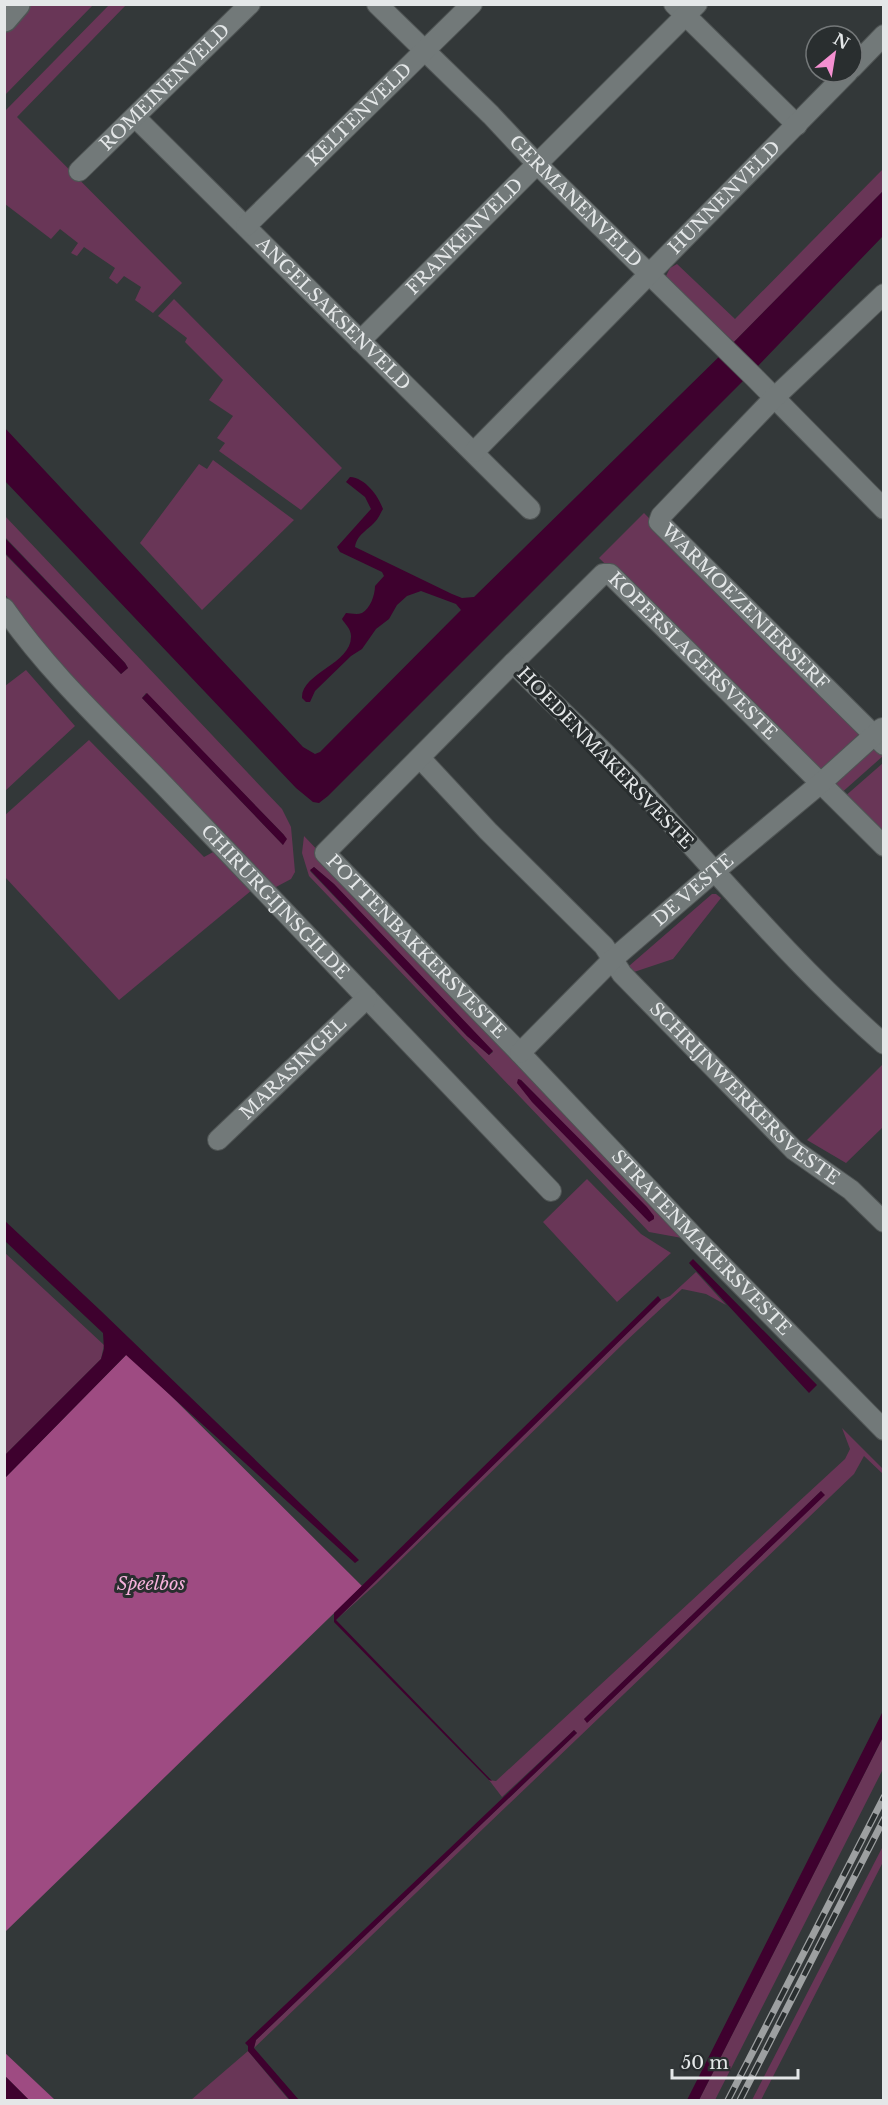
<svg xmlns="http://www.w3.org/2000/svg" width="888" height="2105" font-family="'Libre Baskerville',serif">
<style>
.green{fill:#693657;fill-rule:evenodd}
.forest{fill:#9e4b82}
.water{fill:#3e012e}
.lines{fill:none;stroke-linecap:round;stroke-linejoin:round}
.street-casing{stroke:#4f5454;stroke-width:22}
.secondary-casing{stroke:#4f5454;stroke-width:30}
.street{stroke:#727979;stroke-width:20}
.secondary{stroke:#727979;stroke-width:27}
.rail-casing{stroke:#9da0a1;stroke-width:7}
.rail{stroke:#292e2f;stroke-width:4.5;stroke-dasharray:14;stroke-linecap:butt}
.labels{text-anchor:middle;stroke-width:6;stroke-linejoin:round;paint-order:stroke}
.street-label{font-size:18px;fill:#e4e7e8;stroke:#292e2f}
.park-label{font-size:18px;font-style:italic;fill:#f6b2dc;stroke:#292e2f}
</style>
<rect width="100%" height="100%" fill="#333839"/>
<path class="green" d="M30,5H93L5,95L4,30Z
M109,5H126L17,117L182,283L153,313L135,300L141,287L124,276L117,284L109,278L115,268L84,247L77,256L71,253L78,243L60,229L51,239L5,204V111Z
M883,169V191L734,342L667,280L666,276L670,268L677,264L735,319Z
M174,299L342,468L301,510L219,451L225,443L217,438L233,416L209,400L223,380L185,342L187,338L158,316Z
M213,460L294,520L202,610L140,543L199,464L207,469Z
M644,513L860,733L820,771L599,558Z
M5,516L282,809L291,827L295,872L291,879L276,887H273L43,649L5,594L4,553L121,674L128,668L125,663L5,537ZM146,693L284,835L283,845L142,698Z
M26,670L75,726L5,791V686Z
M89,740L204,857L215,851L252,890L119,1000L5,877L4,816Z
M876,748L883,754V756L839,795L835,786L836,780L867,750Z
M883,763V838L843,798Z
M304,836L682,1230V1238L649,1232L309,876L302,853ZM314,867L334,884L493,1052L489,1055L467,1036L310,871ZM518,1079L521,1080L654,1216Z
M712,894H716L721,898L673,959L634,972L629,966Z
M883,1064V1127L846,1163L807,1140Z
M587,1179L641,1234L671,1253L617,1302L543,1222Z
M4,1252L104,1345L101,1359L5,1455Z
M696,1272L726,1305L706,1294L682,1289L625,1342L376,1584L336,1620L661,1300L670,1296Z
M842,1428L883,1469V1474L864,1456L854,1474L254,2048L256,2040L577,1733L574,1730L502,1797L489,1780L496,1781L845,1459L850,1449ZM821,1491L824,1495L588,1722L584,1719Z
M883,1737V1769L715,2100H699Z
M883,1846V1862L761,2100H752Z
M248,2051L289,2100H191Z"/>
<path class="forest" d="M128,1353L362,1586L5,1932V1478Z
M4,2052L55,2100H29L5,2076Z"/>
<path class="water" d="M883,191V236L755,369L328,796L319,803L313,802L296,788L5,481L4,427L303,747L315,754L320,752L461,610L456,604L421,591L407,596L397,605L389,619L376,629L362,649L351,656L315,691L310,702H306L302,698C301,673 352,664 351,636C351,629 345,624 342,619L346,613C350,613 357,615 362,613C370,609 375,595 375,586L384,576L382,572L340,552L337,547L371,509L365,497L346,482L350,477C365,478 378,495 383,509C381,512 380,515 378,518C371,529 357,533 355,547L452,594L462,598L474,597L731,345Z
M4,537L125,663L128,668L121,674L5,553Z
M147,693L284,835L287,839L283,845L142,698Z
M314,867L334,884L493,1051L489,1055L467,1036L310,870Z
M518,1079L521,1080L647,1207L654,1216V1219L649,1222L532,1102L517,1083Z
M5,1221L100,1310L359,1560L355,1563L126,1355L5,1478V1455L101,1359L104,1349L103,1333L5,1241Z
M693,1259L817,1385L809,1393L689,1263Z
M658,1296L661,1300L336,1620L492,1781L489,1780L334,1622V1613Z
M821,1491L825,1495L587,1723L584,1719Z
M883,1711V1737L699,2100H687Z
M574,1730L577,1733L256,2040L254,2048L299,2100H290L248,2051V2046L245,2043Z
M4,2076H5L29,2100L5,2099Z"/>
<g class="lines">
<g class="street-casing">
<g id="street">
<path id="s1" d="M377,4L491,115L536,163L754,377L884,509"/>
<path d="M674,4L797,125"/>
<path d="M852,68L884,35"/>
<path id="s2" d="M136,118L530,509"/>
<path id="s3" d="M79,171L250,4"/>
<path id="s4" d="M246,226L472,4"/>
<path id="s5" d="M884,294L774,398L661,516L659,522L884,745"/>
<path id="s6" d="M360,341L697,4"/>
<path id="s7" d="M474,452L848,72"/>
<path id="s8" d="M4,608C54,680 119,737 178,800C302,931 427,1061 551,1191"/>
<path id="s9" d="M513,663L603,574H610L884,846"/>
<path id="s10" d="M420,758L488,831L604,946L622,974L794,1150L851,1190L884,1222"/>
<path id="s11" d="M884,1044C796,967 721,877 642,791C601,747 555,706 513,663L325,853L520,1053L698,1241L884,1430"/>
<path id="s12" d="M520,1053L613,959L714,872L821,783L882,728"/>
<path id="s13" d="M218,1140L367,998"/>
</g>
</g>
<g class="secondary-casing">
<path id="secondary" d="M4,18L16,4"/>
</g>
<use href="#street" class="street"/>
<use href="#secondary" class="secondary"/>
<g class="rail-casing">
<path id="rail" d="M728,2100L884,1797
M740,2100L884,1819"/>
</g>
<use href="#rail" class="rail"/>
</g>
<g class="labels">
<g class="street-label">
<text dy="6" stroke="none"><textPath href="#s3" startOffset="120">ROMEINENVELD</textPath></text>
<text dy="6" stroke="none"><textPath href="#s4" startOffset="159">KELTENVELD</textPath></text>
<text dy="6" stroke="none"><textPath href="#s7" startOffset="357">HUNNENVELD</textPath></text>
<text dy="6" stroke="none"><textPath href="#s1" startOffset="280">GERMANENVELD</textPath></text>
<text dy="6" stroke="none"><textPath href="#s6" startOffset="148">FRANKENVELD</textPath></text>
<text dy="6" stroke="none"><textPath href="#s2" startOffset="278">ANGELSAKSENVELD</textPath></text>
<text dy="6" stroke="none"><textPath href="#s5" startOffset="442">WARMOEZENIERSERF</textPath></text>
<text dy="6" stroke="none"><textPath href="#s9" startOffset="250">KOPERSLAGERSVESTE</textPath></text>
<text transform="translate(605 758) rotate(46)" y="6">HOEDENMAKERSVESTE</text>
<text dy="6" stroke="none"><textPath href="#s12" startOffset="238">DE VESTE</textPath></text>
<text dy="6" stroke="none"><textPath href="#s8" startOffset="400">CHIRURGIJNSGILDE</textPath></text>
<text dy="6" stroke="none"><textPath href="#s11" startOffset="930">POTTENBAKKERSVESTE</textPath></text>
<text dy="6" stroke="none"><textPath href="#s13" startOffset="104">MARASINGEL</textPath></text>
<text dy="6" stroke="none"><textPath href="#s10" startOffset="468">SCHRIJNWERKERSVESTE</textPath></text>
<text dy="6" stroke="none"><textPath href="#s11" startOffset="1341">STRATENMAKERSVESTE</textPath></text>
</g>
<g class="park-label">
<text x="151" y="1590">Speelbos</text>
</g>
</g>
<rect width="888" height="2105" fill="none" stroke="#e4e7e8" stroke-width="12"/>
<g transform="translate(834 54) rotate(30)"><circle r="28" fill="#292e2f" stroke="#747879" stroke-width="1.5"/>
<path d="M0-4.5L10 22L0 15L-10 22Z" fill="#f590d1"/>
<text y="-9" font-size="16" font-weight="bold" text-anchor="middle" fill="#e4e7e8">N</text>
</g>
<path d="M672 2069v9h126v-9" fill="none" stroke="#e4e7e8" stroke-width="3"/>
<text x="681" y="2069" font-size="18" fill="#e4e7e8" stroke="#292e2f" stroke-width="4.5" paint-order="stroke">50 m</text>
</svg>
